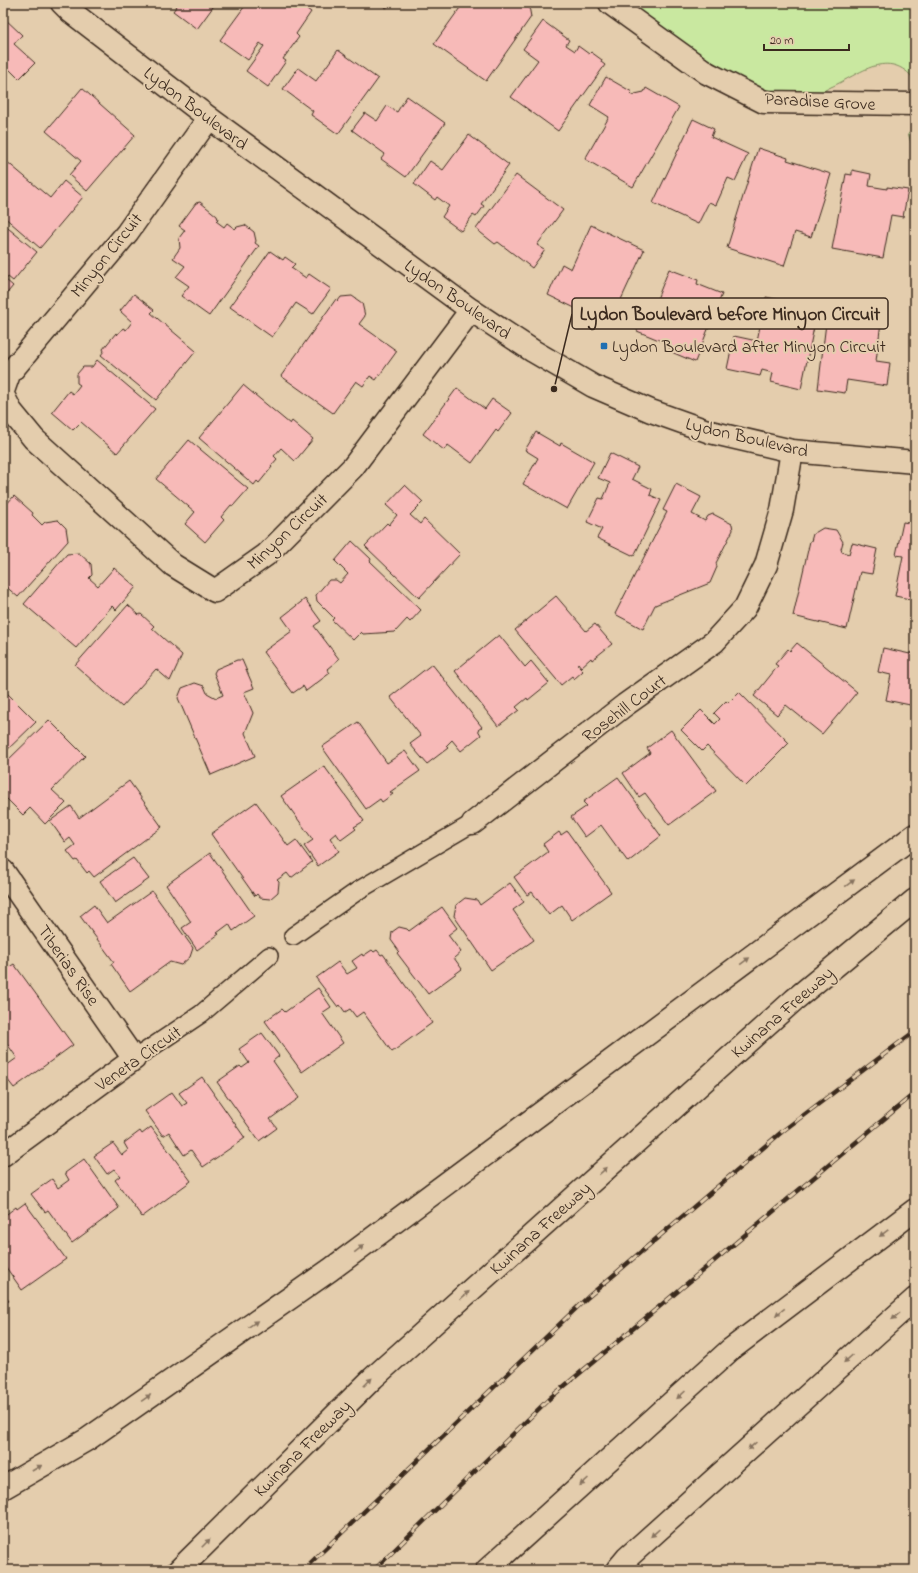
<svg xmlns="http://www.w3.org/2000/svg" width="918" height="1573" font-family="'Indie Flower',sans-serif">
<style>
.green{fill:#c9e8a0;stroke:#82895f}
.building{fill:#f7bab8;stroke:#3b2a1e}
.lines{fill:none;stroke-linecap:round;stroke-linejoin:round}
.service-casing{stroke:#3b2a1e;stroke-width:20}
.minor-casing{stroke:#3b2a1e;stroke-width:25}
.tertiary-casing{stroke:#3b2a1e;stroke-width:25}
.motorway-casing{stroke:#3b2a1e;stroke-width:25}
.service{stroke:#e4cdad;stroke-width:17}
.minor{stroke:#e4cdad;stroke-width:22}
.tertiary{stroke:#e4cdad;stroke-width:22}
.motorway{stroke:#e4cdad;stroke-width:22}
.rail-casing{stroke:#3b2a1e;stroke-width:4.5}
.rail{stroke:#e4cdad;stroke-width:3;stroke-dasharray:9;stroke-linecap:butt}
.oneway{fill:#87735e}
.poi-dot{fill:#1f6fb2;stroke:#e4cdad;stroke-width:1.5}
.labels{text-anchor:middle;stroke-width:4;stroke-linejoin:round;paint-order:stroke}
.street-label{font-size:18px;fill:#3b2a1e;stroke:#e4cdad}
.poi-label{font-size:18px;fill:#3b2a1e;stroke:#e4cdad;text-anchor:start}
.leader{fill:none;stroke:#3b2a1e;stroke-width:1.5}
.callout-dot{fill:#3b2a1e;stroke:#e4cdad;stroke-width:1.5}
.callout{fill:#e4cdad;stroke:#3b2a1e;stroke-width:1.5}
.callout-label{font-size:19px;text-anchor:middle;font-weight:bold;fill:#3b2a1e}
</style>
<rect width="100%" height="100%" fill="#e4cdad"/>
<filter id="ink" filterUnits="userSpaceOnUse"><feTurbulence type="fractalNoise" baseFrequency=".025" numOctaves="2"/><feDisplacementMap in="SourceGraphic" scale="8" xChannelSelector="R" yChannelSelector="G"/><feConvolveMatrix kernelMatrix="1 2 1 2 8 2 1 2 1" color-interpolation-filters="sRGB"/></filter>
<g filter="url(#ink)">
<path class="green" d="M629,3H915V80C888,47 860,74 831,87C827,89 822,92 817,93C802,95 783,93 768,90C751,86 734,75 719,66C688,47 659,24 629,3Z
M915,126V155L908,133Z"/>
<path class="building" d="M179,3H208L213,7L197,29L173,11Z
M247,3H299L311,12L296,34L299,37L283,59L286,61L268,87L246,71L264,46L260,43L248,60L220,40Z
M382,3H393L386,8Z
M459,3H524L529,6L531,17L486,81L434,44L462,5Z
M3,17L22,35L14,44L35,63L19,79L9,69L3,75Z
M543,21L569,40L566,45L575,51L578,46L589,54L591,52L602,60L601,62L605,65L558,131L511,97L538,60L523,49Z
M338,50L378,79L338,134L311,115L313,111L283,89L298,68L316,81Z
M606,77L632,92L630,94L634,96L635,94L644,92L646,88L679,107L633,187L585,159L609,117L590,105Z
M82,88L135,135L87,191L69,175L81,161L46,131Z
M407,96L445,123L406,177L381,159L385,154L352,130L365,113L377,121L387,106L397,112Z
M693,119L714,129L711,137L748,154L735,181L728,178L716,205L709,202L698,224L653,203Z
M469,135L509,165L481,204L484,206L476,217L473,215L461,231L442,217L449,206L437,197L435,200L414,184L430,161L443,170Z
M758,148L788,158L787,160L831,174L811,237L795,232L784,266L727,248Z
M6,161L50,198L64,181L83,197L40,248L3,216V165Z
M852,170L871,174L869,186L887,189V187L908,190L903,217L891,215L883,258L832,249L846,174L852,175Z
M516,175L563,210L537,245L545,250L532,268L498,242L495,244L476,229Z
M200,202L217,216L218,219L216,221L224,227L227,223L235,229L237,227L245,225L254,232L256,241L255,243L259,246L209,316L181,296L189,286L176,277L185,266L173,258L180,248L179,238L185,230L179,226L196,203Z
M3,224L37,252L13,281L8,277L6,280L13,286L3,298Z
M591,225L644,250L612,319L586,307L588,302L582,299L577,309L548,295L562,264L571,269Z
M270,251L283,260L285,257L295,264L291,268L306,278L309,274L331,289L313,314L296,303L272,337L230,307Z
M669,269L698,280L697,284L722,294L695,362L669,351L671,345L637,331L646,306L653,309Z
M134,294L154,310L151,313L196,351L156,400L101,355L104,351L103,349L116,333L117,335L123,328L126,330L132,322L120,311Z
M352,296L362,303L365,316L359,324L397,351L376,380L370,376L363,386L356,381L333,413L281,376L336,299L338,301L341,297Z
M766,297L818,308L801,389L771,382L773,373L762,370L760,376L727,369L734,336L757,341Z
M827,315L881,322L876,361L890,363L887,386L847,380L845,393L818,389Z
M97,360L155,409L117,453L81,422L73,430L52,412L69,391L73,394L80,385L77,383V374L83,367H92Z
M243,385L290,424L292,421L313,439L295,461L281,448L274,456L277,459L271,466L272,467L259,483L257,481L254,485L199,438Z
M457,388L485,409L492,399L512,413L498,432L496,430L472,463L448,445L444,450L423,434Z
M536,432L560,446L561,443L594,462L567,509L523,484L538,458L525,450Z
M189,440L248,489L233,506L231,505L221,517L224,520L205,542L185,524L195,512L156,479Z
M610,453L638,467L632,479L652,489L650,495L661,500L634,556L597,538L602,529L587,522L599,498L603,499L610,483L598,478Z
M676,484L701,497L692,514L705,521L708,516L713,514L732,524L733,530L716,563L717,567L710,583L655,605L643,629L615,614L667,512L663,510Z
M405,485L423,502L410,515L420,524L424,519L460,554L419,598L365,546L387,523L389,525L397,515L386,505Z
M14,496L33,513L32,515L42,525L45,522L58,520L66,528L68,541L18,597L3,584V508Z
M903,522L915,524V600L895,596L903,556L896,555Z
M823,528L836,530L843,542L841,549L842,552L849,554L852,543L877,549L872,574L860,572L847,629L793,616L810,541H811L813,534Z
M352,541L371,559L370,561L421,610L410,622L407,619L395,632L363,634L361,632L353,640L332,620L334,618L317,601L316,595L329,580H336L340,583L348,574L335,561Z
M79,553L91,564L92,575L89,578L98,586L114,568L136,587L116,610L112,606L76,648L24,604L67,554Z
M556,596L586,631L595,624L612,644L592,660L591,658L581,667L578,663L577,665L583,671L574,679L572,676L561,685L515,630Z
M305,599L321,621L314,626L339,659L327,669L330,673L306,691L303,686L293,693L263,652L292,631L282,617Z
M128,605L139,615L141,614L154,626L152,628L182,655L170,681L156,669L122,707L75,665Z
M499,635L525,667L531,661L549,683L528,700L527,698L516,707L519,710L498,726L455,671Z
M797,643L857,692L822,734L786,705L777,715L754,696L778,666L775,664L788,649L790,651Z
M883,648L910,654V652L915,653V706L886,700L891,675L878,672Z
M237,660H242L254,688L244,692L253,713L245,733L255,756L211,775L178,698L182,688L195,683L204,686L207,693L216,698L223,695L214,673L216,669Z
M432,664L482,727L478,730L481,735L461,751L452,740L446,746L448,748L427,764L410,744L421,736L390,697Z
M3,689L36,722L3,754Z
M739,692L789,743L746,786L707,746L702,751L681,730L701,710L715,724L720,719L714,713L726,701L728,703Z
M49,720L85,756L52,790L66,803L45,824L30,808L23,815L3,795V765Z
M358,722L387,763L405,751L420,771L390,792L393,794L382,802L380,799L366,809L322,747Z
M671,730L716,791L669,825L645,793L639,797L623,773L650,753L647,748Z
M324,766L364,821L354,827L356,829L341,840L336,833L330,838L339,851L318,866L304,846L313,840L281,796Z
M618,777L661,836L628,862L601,825L585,837L571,817L587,806L583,802Z
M129,781L162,827L94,877L89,871L87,873L77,860L75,861L67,851L75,845L70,838L65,842L50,821L71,806L79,818Z
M256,802L288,846L296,840L312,862L291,878L287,873L277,880L279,882L278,892L270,899L260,898L257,894L255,896L211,834Z
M567,831L611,892L572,920L562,905L549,915L532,892L527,895L514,877L548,852L543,844L559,832L561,835Z
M210,853L254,916L233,931L229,924L217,933L219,934L197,950L182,928L191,922L166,885Z
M133,858L149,879L115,903L100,881Z
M510,883L524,902L513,910L534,940L491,970L454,916L456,905L465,898L477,900L480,905Z
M152,891L193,948L190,957L181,965L170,962L130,991L111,964L114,962L80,916L94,905L107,923Z
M442,907L457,928L448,935L461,952L454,958L462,969L428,994L397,953L399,951L391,940L392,932L399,927L407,929L409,931Z
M372,950L374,952L377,950L381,955L383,954L432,1023L392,1052L363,1012L356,1017L350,1009L345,1012L340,1005L338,1007L316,978L338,962L347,974L357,968L352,961L362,954L363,956Z
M14,964L73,1045L14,1088L3,1074V1068L17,1058L3,1038V971Z
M318,988L331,1007L322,1013L343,1043L302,1072L265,1021L282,1009L285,1012Z
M262,1033L279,1056L273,1061L299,1098L270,1119L277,1128L259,1141L217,1082L240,1066L242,1068L249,1063L239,1049Z
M202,1077L245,1138L203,1167L191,1150L184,1155L169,1132L163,1136L145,1111L172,1092L182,1106L187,1103L179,1093Z
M151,1127L191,1181L142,1217L115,1180L120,1176L114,1169L107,1174L94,1156L113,1143L122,1155L128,1150L124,1143L140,1131L142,1134Z
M84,1159L119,1208L72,1243L48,1210L45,1212L31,1194L52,1179L58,1188L69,1180L65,1173Z
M25,1203L66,1259L22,1290L3,1263V1227L5,1226L3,1224V1217L16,1207L17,1209Z
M3,1293L9,1301L3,1305Z"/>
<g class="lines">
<g class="service-casing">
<path id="service" d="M293,936L359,890L473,823
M134,1059L201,1014L269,956"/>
</g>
<g class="minor-casing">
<path id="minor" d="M610,3L707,73L764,102L915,104
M3,391L9,374L127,233L209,118
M3,395L11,411L34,439L173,565L215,591L266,555L353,467L471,310
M473,823L625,705L714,642L745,608L766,565L782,510L792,451
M3,871L134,1059L3,1155"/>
</g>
<g class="tertiary-casing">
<path id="tertiary" d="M62,3L70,11L209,118L471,310L533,351L593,386L651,411L710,432L792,451L915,462"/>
</g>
<g class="motorway-casing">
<path id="motorway" d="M3,1488L88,1439L330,1270L915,835
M179,1570L373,1378L794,1000L915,900
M487,1570L730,1350L915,1210
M617,1570L627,1558L915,1299"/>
</g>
<use href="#service" class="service"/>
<use href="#minor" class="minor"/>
<use href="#tertiary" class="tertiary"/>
<use href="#motorway" class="motorway"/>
<g class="rail-casing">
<path id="rail" d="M303,1570L588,1297L784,1130L915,1031
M374,1570L550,1398L915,1093"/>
</g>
<use href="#rail" class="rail"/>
</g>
<defs><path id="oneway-solid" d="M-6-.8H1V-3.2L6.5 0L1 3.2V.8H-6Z"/></defs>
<g class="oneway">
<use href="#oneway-solid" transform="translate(850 883) rotate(-36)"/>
<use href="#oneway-solid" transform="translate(745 961) rotate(-36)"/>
<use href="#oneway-solid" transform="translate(603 1171) rotate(-42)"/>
<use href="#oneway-solid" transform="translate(884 1233) rotate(143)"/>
<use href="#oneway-solid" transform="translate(359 1249) rotate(-37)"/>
<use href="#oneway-solid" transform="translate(465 1295) rotate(-42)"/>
<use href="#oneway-solid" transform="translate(780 1312) rotate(143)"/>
<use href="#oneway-solid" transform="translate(896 1316) rotate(139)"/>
<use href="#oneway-solid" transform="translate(253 1324) rotate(-35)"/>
<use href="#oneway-solid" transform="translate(848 1359) rotate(138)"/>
<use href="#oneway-solid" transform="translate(368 1382) rotate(-45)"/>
<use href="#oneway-solid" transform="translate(681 1395) rotate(138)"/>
<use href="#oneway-solid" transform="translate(146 1398) rotate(-35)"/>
<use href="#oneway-solid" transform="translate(752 1446) rotate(138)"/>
<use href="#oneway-solid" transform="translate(37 1468) rotate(-30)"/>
<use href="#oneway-solid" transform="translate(584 1482) rotate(138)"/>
<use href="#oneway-solid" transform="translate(655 1533) rotate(138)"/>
<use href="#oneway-solid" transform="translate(206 1543) rotate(-45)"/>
</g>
</g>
<rect class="poi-dot" x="600" y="342" width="8" height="8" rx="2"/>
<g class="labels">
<g class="street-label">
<text transform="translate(820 101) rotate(3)" y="6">Paradise Grove</text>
<text transform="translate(196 108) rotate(37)" y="6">Lydon Boulevard</text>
<text transform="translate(106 255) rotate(-51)" y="6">Minyon Circuit</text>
<text transform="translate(458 299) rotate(35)" y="6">Lydon Boulevard</text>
<text transform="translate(747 437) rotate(13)" y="6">Lydon Boulevard</text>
<text transform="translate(287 531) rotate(-43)" y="6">Minyon Circuit</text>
<text transform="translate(624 708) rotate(-37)" y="6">Rosehill Court</text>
<text transform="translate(69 965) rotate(55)" y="6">Tiberias Rise</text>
<text transform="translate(782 1012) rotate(-41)" y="6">Kwinana Freeway</text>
<text transform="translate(138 1058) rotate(-35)" y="6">Veneta Circuit</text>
<text transform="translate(540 1228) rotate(-42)" y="6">Kwinana Freeway</text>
<text transform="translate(302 1448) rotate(-45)" y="6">Kwinana Freeway</text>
</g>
<g class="poi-label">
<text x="612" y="352">Lydon Boulevard after Minyon Circuit</text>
</g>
</g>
<path class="leader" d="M554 389L572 314"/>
<circle class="callout-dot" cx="554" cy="389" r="4"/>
<rect class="callout" x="572" y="298" width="316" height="31" rx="4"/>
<g class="callout-label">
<text x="730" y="320">Lydon Boulevard before Minyon Circuit</text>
</g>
<rect width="918" height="1573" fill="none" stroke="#e4cdad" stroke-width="16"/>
<rect x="8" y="8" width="902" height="1557" fill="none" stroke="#3b2a1e" stroke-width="1.5" filter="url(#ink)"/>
<path d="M764 44v6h85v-6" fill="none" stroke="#3b2a1e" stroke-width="2"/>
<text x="770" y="44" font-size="12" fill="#3b2a1e" stroke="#e4cdad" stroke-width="3" paint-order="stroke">20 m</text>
</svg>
